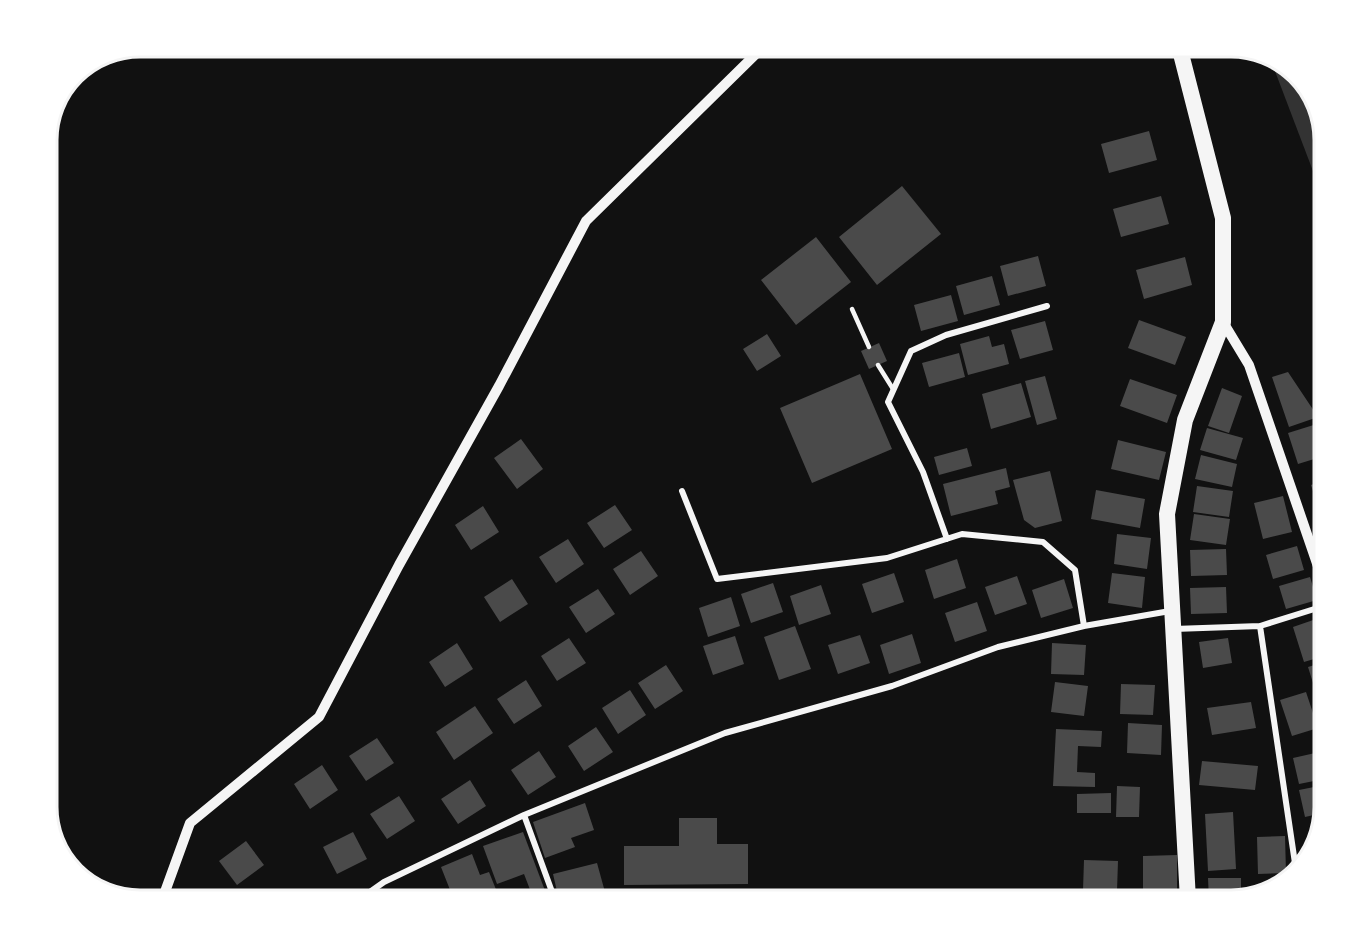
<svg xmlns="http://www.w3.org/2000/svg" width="1371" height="947" font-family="'Open Sans',sans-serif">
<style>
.water{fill:#333}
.building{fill:#4a4a4a}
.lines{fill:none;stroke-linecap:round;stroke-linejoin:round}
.service{stroke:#f5f5f5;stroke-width:4.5}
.minor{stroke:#f5f5f5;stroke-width:6}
.tertiary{stroke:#f5f5f5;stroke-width:10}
.trunk{stroke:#f5f5f5;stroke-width:16}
.rim{fill:none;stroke:#f5f5f5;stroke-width:3}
</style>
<rect width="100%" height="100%" fill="#111"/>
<path class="water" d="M1270,58L1283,63L1315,99L1324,140V200Z"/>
<path class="building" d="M1149,131L1157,160L1109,173L1101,144Z
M902,186L941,234L877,285L839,237Z
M1161,196L1169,224L1121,237L1113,209Z
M816,237L851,282L796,325L761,280Z
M1038,256L1046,286L1008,296L1000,266Z
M1185,257L1192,285L1144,299L1136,270Z
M992,276L1000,305L964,315L956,286Z
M951,295L958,321L921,331L914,305Z
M1139,320L1186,337L1175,365L1128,348Z
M1045,321L1053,350L1020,359L1011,330Z
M767,334L781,356L757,371L743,349Z
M989,336L992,347L1004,344L1009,364L968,375L960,344Z
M879,343L887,361L869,369L861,351Z
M959,353L965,377L929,387L922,363Z
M1288,372L1318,417L1289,427L1272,377Z
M860,374L892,449L812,483L780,408Z
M1045,376L1057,419L1037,425L1025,381Z
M1130,379L1177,395L1167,423L1120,406Z
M1021,383L1031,417L991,429L982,394Z
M1222,388L1242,396L1229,433L1208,426Z
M1320,423L1324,437V456L1298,464L1288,433Z
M1207,428L1243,438L1236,460L1200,450Z
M521,439L543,469L517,489L494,458Z
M1118,440L1166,452L1159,480L1111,469Z
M967,448L972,466L939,475L934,457Z
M1201,455L1237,464L1232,487L1195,479Z
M1006,468L1010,487L995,491L998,504L951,516L943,484Z
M1050,471L1062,521L1035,528L1024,520L1013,480Z
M1324,480V515L1321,516L1311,485Z
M1197,486L1233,491L1229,517L1193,512Z
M1096,490L1145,499L1140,528L1091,519Z
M1283,496L1292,532L1263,539L1254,503Z
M615,505L632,530L604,548L587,523Z
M483,506L499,532L471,550L455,525Z
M1194,514L1230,519L1226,545L1190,540Z
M1117,534L1151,538L1147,569L1114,564Z
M568,539L584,564L556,583L539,557Z
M1297,546L1304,570L1273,579L1266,555Z
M1226,549L1227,575L1191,576L1190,550Z
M641,551L658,576L630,595L613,569Z
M957,559L966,588L934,599L925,570Z
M894,573L904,602L872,613L862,584Z
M1112,573L1145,577L1142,608L1108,603Z
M1017,576L1027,604L995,615L985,587Z
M1310,577L1317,600L1286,609L1279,586Z
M512,579L528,604L500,622L484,597Z
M1064,579L1073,608L1041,618L1032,590Z
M773,583L783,612L751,623L741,594Z
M821,585L831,614L799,625L790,596Z
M1226,587L1227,613L1191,614L1190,588Z
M598,589L615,614L586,633L569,607Z
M731,597L740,626L708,637L699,608Z
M977,602L987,631L955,642L945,613Z
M1319,618L1324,635V656L1304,662L1293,627Z
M795,626L811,669L779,680L764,637Z
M912,634L921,663L889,674L880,645Z
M860,635L870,663L838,674L828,645Z
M735,636L744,664L713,675L703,646Z
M569,638L586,663L557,681L541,656Z
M1228,638L1232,663L1203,668L1199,642Z
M457,643L473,669L445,687L429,662Z
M1052,643L1086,645L1084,675L1051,674Z
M1324,662V701L1319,702L1308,667Z
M666,665L683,691L655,709L638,683Z
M526,680L542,706L514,724L497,699Z
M1055,682L1088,686L1084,716L1051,712Z
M1121,684L1155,685L1153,715L1120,714Z
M630,690L646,715L618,734L602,708Z
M1306,692L1318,728L1292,736L1280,700Z
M1251,702L1256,728L1212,735L1207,708Z
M475,706L493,733L454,760L436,732Z
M1128,723L1162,725L1161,755L1127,753Z
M596,727L613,752L584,771L568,746Z
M1056,729L1102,731L1101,747L1078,746L1077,772L1095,773V787L1053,786Z
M377,738L394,763L366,781L349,756Z
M539,751L556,777L528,795L511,770Z
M1324,751V779L1299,784L1293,758Z
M1202,761L1258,766L1255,790L1199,785Z
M322,765L338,790L310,809L294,784Z
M470,780L486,806L458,824L441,799Z
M1324,785L1323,813L1305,817L1299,790Z
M1117,786L1140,787L1139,817H1116Z
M1111,793V813H1077V794Z
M399,796L415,821L387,839L370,814Z
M585,803L594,830L571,838L575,847L545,858L533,822Z
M1233,812L1236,869L1208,871L1205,814Z
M679,818H717V844H748V884L624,885V846H679Z
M353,832L367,859L337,874L323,847Z
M523,832L547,896L536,900H534L524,874L497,884L483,846Z
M1285,836L1286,873L1258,874L1257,837Z
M246,841L264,865L237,885L219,861Z
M472,854L480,875L489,872L499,897L490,900H454L441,867Z
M1177,855V900H1143V856Z
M1084,860L1118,861L1117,891L1083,890Z
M597,863L605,892L572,900H559L553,874Z
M1208,878H1241V898L1231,900H1209Z
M1282,882L1272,891L1264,893L1263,883Z"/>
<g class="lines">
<path class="service" d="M852,309L869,347
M878,365L893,389"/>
<path class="minor" d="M682,491L717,579L887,558L962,534L1043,542L1075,570L1084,626
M947,539L923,472L888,402L911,351L946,335L1047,306
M1260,626L1296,870
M1174,629L1260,626L1324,606
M524,815L555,900
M362,900L367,894L384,882L524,815L725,733L892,686L998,647L1084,626L1170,611"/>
<path class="tertiary" d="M1223,322L1249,365L1324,584
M162,900L190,823L319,717L399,565L499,386L586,221L764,46"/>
<path class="trunk" d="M1179,46L1223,218V322L1185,420L1167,514L1188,900"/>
</g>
<path d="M0 0H1371V947H0ZM140 57H1231A83 83 0 0 1 1314 140V807A83 83 0 0 1 1231 890H140A83 83 0 0 1 57 807V140A83 83 0 0 1 140 57Z" fill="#fff" fill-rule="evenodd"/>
<path class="rim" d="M140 57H1231A83 83 0 0 1 1314 140V807A83 83 0 0 1 1231 890H140A83 83 0 0 1 57 807V140A83 83 0 0 1 140 57Z"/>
</svg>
